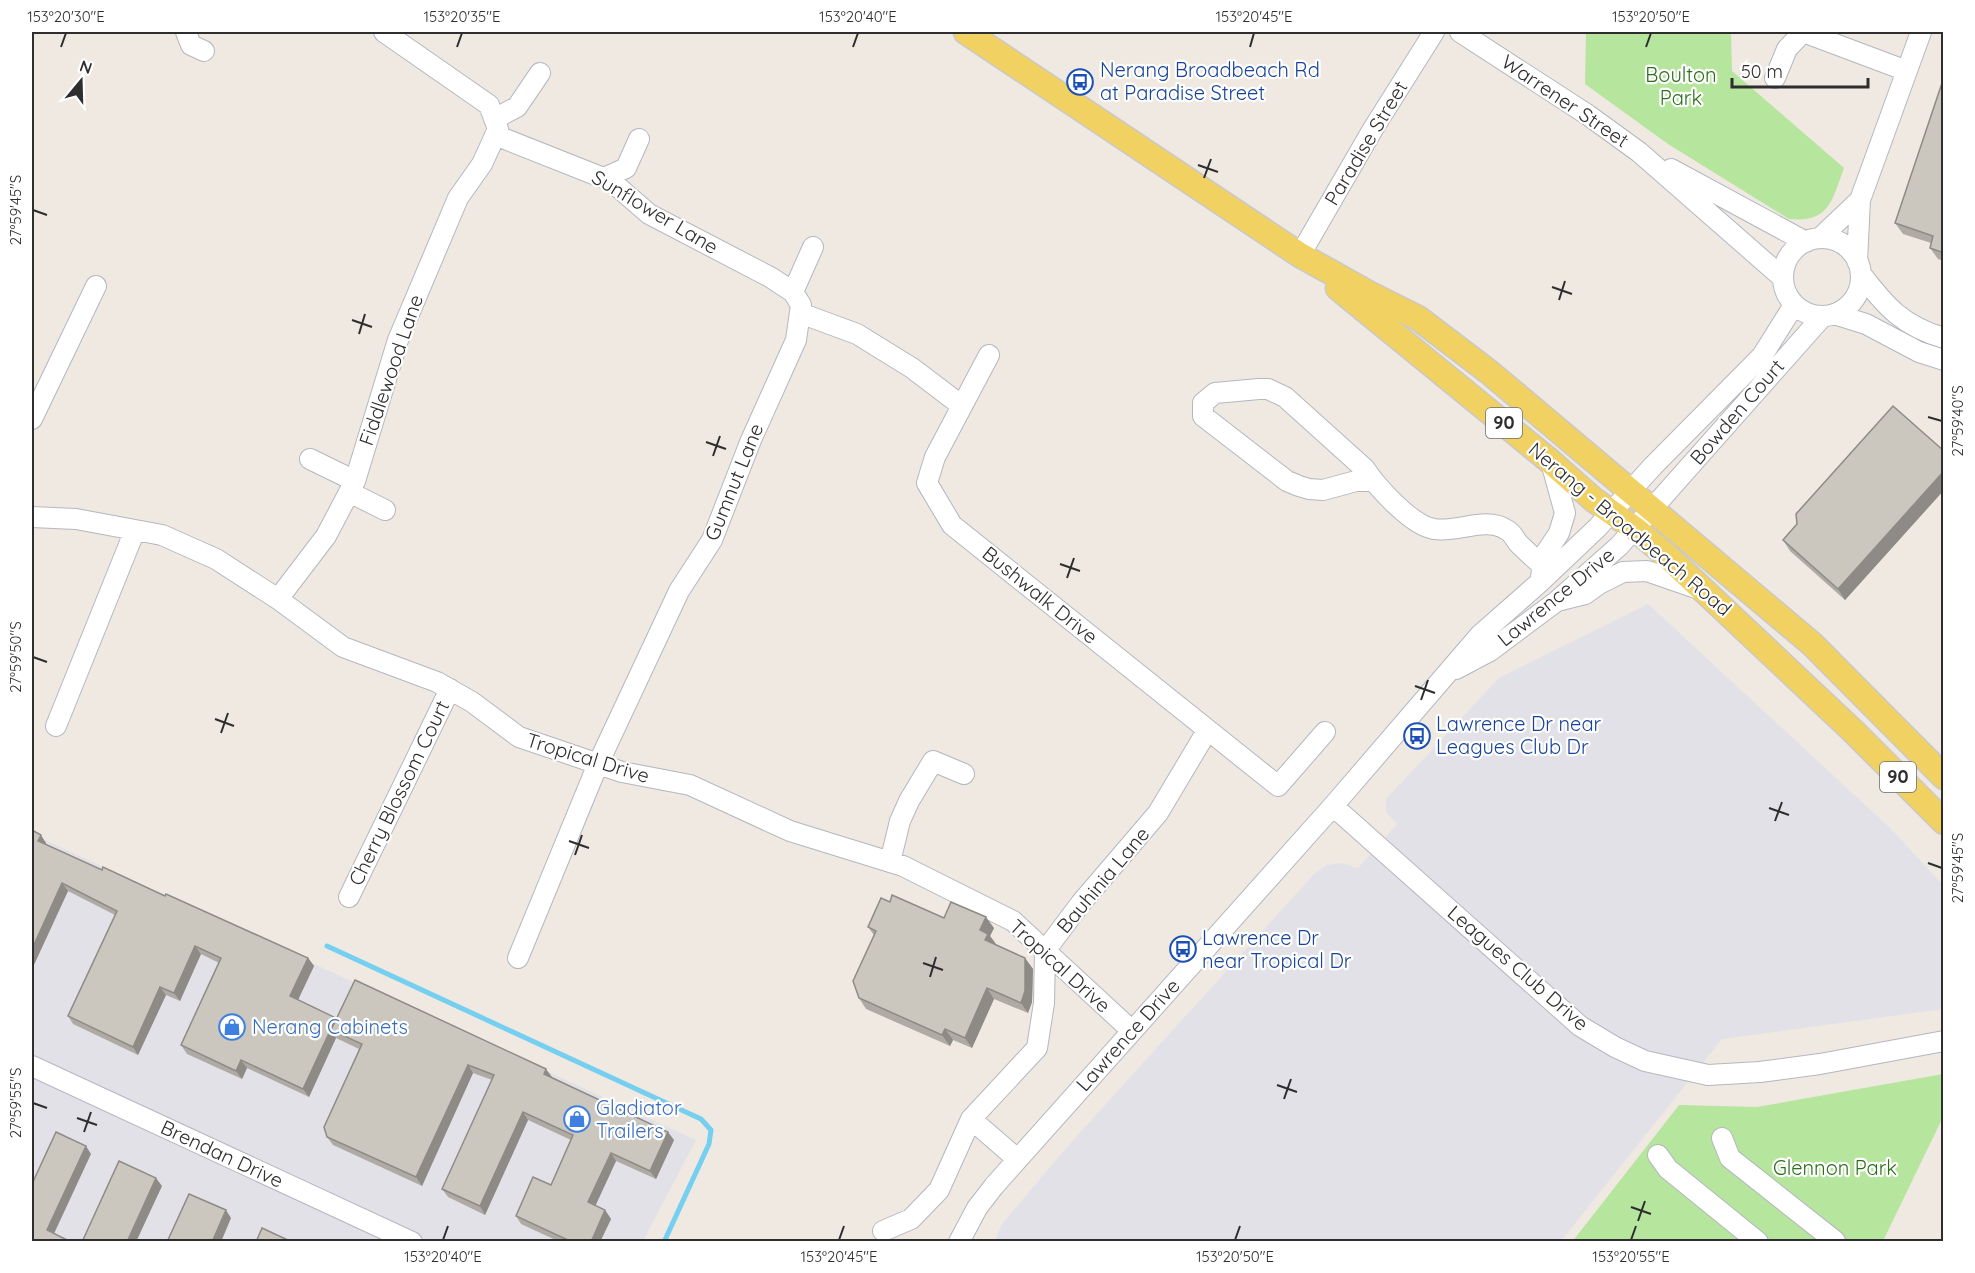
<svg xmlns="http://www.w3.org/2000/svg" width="1975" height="1273" font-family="Quicksand,sans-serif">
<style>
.industrial{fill:#e3e1e8}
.green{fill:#b6e59e}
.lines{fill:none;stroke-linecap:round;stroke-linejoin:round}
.stream{stroke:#75cff0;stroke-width:5}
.minor-casing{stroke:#b4b7c1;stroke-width:22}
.major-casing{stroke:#c9c9c9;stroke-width:27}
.minor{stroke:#fff;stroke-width:20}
.major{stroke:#f2d163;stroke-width:24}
.wall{fill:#afaba4}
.shaded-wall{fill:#8e8b86}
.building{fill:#cbc7bf;stroke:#8e8b86;stroke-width:1.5}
.ticks{fill:none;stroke:#2e2e2e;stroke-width:2}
.labels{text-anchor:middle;stroke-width:4.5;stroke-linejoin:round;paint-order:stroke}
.shield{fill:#fff;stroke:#6d6d6d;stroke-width:1.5}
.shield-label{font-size:18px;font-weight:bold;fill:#2e2e2e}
.transit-label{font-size:20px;fill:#164399;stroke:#fff;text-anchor:start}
.park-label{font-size:20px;fill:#2c6e1b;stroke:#fff}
.street-label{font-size:20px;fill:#2e2e2e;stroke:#fff}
.shop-label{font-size:20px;fill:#366cbe;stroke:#fff;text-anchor:start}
.neatline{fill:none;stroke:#2e2e2e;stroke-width:2}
.ticks-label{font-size:15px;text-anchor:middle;fill:#2e2e2e}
</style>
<rect width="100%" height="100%" fill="#efe9e1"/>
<path class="industrial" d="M1648,604L1890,828L1943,885V1009L1722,1039L1561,1241L994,1242L1002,1224L1067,1147L1316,872L1327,865L1342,863L1358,868L1397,824L1386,812V799L1499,678Z
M32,834L696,1140L643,1241L32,1242Z"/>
<path class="green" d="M1586,32H1731L1732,71L1844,168C1832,200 1830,223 1789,219L1668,144L1585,84Z
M1943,1074V1117L1883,1241L1572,1242L1679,1105L1757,1107Z"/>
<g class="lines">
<path class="stream" d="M327,946L701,1119L711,1130L709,1144L664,1242"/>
<g class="minor-casing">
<path id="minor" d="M186,32L191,45L204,51
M1460,32L1588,115L1639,152L1783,278
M1807,32L1811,35L1907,71
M1775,78L1787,49L1803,32
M494,119L517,107L540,73
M495,135L611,181L649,214L770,277L793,292L801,305L796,340L751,440L712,540L679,591L598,764L518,958
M1671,169L1806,242
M604,178L626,168L639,139
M1820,238L1860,200
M1783 277a39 39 0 1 1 78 0a39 39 0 1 1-78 0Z
M1300,255L1373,129L1434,32
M1857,261L1860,200L1921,32
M1861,274C1886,307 1903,326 1944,338
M793,292L813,247
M800,313L857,334L912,368L962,406
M1834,314L1866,324L1919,352L1944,360
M989,355L935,457L927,483L952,525L1278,786L1325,732
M32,419L96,286
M310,459L355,481
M1373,481H1356L1323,490L1309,489L1299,486L1287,481L1203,416V403L1215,393L1259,389H1268L1285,397L1365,469C1377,487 1412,526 1434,529C1458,533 1485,516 1507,530C1513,533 1515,540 1519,544C1527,552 1535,559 1543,566
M349,492L385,510
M32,517L76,519L162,535L216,559L278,599L343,647L437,682L472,702L519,737L622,772L690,785L790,831L903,866L1013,921L1131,1030
M1541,577L1545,554L1559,533L1565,513L1551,462
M278,599L326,536L355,481L398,340L458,198L482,164L498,129L489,105L384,32
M1561,600L1585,594L1599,584L1623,572L1647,571L1702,590
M1456,669L1490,651L1557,601L1619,546L1823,316
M56,726L135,530
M1333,806L1580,1026L1615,1047L1645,1061L1708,1075L1760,1072L1820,1064L1944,1041
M890,862L900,821L909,801L933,761L964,774
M349,897L450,689
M32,1066L412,1242
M971,1119L1017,1159
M1722,1138L1730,1158L1835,1241
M1658,1155L1668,1169L1758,1242
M883,1231L911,1219L939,1190L971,1119L1037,1048L1044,1003L1045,951L1081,903L1158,813L1207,731
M959,1242L977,1208L994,1186L1333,806L1480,635L1539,583L1597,528L1653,466L1762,356L1794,305"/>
</g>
<g class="major-casing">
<path id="major" d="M966,32L1300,255L1370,294L1418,318L1489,372L1812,644L1944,777
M1338,288L1551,462L1594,500L1635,529L1667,556L1853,731L1944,822"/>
</g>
<use href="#minor" class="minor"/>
<use href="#major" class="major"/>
</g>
<path class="wall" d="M1944,77V261L1938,259L1930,248L1931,243L1903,234L1895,223Z
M1944,451V490L1845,600L1790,551L1783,540Z
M32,830L46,843V844L102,870L308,958L314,966L298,1000L336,1018L552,1077L551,1078L674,1140L656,1179L616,1161L595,1206L605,1210L611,1219L600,1242H560L521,1224L516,1216L551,1185L571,1140L528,1120L485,1215L448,1197L442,1189L492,1080L473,1073L422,1186L333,1145L327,1137L359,1049L336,1038L309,1097L247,1068L242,1079L187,1054L181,1045L219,963L201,954L180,1001L166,995L138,1055L73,1024L68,1016L115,915L68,891L32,969Z
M890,902L944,918L994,928L990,936L996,944L1025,958L1033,969L1032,1002L1028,1013L994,999L972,1048L953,1040L950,1046L866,1009L859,998L874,935L868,927Z"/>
<path class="shaded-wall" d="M1944,471V490L1845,600L1838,589Z
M41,835L46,843L44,849L38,841Z
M62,883L68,891L32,969V949Z
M986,917L994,928L990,936L996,944L985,940L980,930Z
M195,946L201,954L180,1001L174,993Z
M308,958L314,966L296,1004L290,996Z
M1025,958L1033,969L1032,1002L1028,1013L1021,1003Z
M160,987L166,995L138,1055L133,1047Z
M987,988L994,999L972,1048L965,1038Z
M336,1018L331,1030L336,1038L309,1097L303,1089Z
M945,1029L953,1040L950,1046L942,1035Z
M241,1060L247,1068L242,1079L236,1071Z
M468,1065L473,1073L422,1186L416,1177Z
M546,1069L552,1077L549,1083L544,1074Z
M523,1112L528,1120L485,1215L480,1206Z
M668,1132L674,1140L656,1179L650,1171Z
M86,1146L91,1154L52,1238L47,1230Z
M611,1153L616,1161L593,1211L588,1202Z
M156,1178L162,1186L136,1242H127Z
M226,1210L231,1218L221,1242H212Z
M605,1210L611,1219L600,1242H591Z"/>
<path class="building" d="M1944,77V253L1930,248L1933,236L1895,223Z
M1893,406L1944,451V471L1838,589L1783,540L1797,524L1796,514Z
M32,830L41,835L38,841L102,870L103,867L165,896L166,894L308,958L290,996L336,1018L303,1089L241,1060L236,1071L181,1045L221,958L195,946L174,993L160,987L133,1047L68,1016L117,911L62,883L32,949Z
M892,895L944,918L951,902L986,917L980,930L988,934L985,940L1025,958V991L1021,1003L987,988L965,1038L945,1029L942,1035L859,998L853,981L876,931L868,927L881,898L890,902Z
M355,980L546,1069L544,1074L668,1132L650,1171L611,1153L588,1202L605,1210L591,1242H572L516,1216L533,1177L551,1185L573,1135L523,1112L480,1206L442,1189L494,1075L468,1065L416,1177L327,1137L324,1127L362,1044L331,1030Z
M56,1132L86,1146L47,1230L71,1242H32V1184Z
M119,1161L156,1178L127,1242H82Z
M189,1194L226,1210L212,1242H167Z
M262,1228L292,1242H256Z"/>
<path class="ticks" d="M61,47L66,33M457,47L462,33M853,47L858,33M1250,47L1254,33M1646,47L1651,33M1198,165L1218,172M1204,178L1211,159M33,210L47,215M1552,287L1572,294M1559,300L1565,281M352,320L372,327M359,334L365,314M1928,417L1942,421M706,442L726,449M713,456L720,436M1060,564L1080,571M1067,578L1074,558M33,657L47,662M1415,686L1435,693M1421,700L1428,680M215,719L234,726M221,733L228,713M1769,808L1789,815M1775,821L1782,802M569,841L589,848M575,855L582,835M1928,863L1942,868M923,963L943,970M930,977L936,957M1277,1085L1297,1092M1284,1099L1291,1079M33,1103L47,1108M77,1118L97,1125M84,1132L91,1112M1631,1207L1651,1214M1638,1221L1645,1201M443,1240L448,1226M839,1240L844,1226M1235,1240L1240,1226M1631,1240L1636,1226"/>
<defs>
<g id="bus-ring" transform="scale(1.35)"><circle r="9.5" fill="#fff" stroke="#1a4fb4" stroke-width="1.5"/><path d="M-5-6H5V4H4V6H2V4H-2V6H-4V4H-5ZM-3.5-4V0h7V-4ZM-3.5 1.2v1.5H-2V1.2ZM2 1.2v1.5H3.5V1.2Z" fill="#1a4fb4"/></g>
<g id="shop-ring" transform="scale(1.35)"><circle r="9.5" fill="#fff" stroke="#3f7fe0" stroke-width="1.5"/><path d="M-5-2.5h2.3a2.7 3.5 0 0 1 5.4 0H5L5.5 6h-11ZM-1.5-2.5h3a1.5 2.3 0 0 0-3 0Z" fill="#3f7fe0"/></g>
</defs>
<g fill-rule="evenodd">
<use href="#bus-ring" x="1080" y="82"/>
<use href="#bus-ring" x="1417" y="736"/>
<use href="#bus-ring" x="1183" y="949"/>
<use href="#shop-ring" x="232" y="1027"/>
<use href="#shop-ring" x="577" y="1119"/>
</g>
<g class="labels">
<g class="shield">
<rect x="1486" y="408" width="36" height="30" rx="4.5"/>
<rect x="1880" y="762" width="36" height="30" rx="4.5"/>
</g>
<g class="shield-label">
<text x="1504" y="429">90</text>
<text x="1898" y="783">90</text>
</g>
<g class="transit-label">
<text x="1100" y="77">Nerang Broadbeach Rd<tspan x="1100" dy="23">at Paradise Street</tspan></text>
<text x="1436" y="731">Lawrence Dr near<tspan x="1436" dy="23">Leagues Club Dr</tspan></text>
<text x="1202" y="945">Lawrence Dr<tspan x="1202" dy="23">near Tropical Dr</tspan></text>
</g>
<g class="park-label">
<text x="1681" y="82">Boulton<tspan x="1681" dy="23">Park</tspan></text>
<text x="1835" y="1175">Glennon Park</text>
</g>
<g class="street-label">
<text transform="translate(1565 101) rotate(34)" y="7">Warrener Street</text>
<text transform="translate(1366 143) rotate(-59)" y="7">Paradise Street</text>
<text transform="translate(655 212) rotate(31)" y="7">Sunflower Lane</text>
<text transform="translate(391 370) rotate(-71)" y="7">Fiddlewood Lane</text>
<text transform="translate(1737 412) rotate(-49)" y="7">Bowden Court</text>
<text transform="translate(734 482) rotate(-68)" y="7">Gumnut Lane</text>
<text transform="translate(1630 529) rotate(40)" y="7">Nerang - Broadbeach Road</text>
<text transform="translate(1040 595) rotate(39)" y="7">Bushwalk Drive</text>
<text transform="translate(1556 597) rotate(-39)" y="7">Lawrence Drive</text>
<text transform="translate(588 758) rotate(17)" y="7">Tropical Drive</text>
<text transform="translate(399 793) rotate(-64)" y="7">Cherry Blossom Court</text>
<text transform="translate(1103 880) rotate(-50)" y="7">Bauhinia Lane</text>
<text transform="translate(1060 966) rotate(42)" y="7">Tropical Drive</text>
<text transform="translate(1518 968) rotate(41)" y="7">Leagues Club Drive</text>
<text transform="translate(1128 1035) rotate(-48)" y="7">Lawrence Drive</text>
<text transform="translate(222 1154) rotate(25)" y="7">Brendan Drive</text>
</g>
<g class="shop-label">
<text x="252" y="1034">Nerang Cabinets</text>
<text x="596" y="1115">Gladiator<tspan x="596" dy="23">Trailers</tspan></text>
</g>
</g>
<rect width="1975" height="1273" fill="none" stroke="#ffffff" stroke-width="66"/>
<g transform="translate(81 81) rotate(19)" stroke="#ffffff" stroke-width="4.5" paint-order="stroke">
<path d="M0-4.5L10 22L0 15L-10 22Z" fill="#2e2e2e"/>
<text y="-9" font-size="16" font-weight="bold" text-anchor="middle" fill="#2e2e2e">N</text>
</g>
<path d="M1732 78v9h136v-9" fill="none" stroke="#2e2e2e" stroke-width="3"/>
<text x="1741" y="78" font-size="18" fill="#2e2e2e" stroke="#ffffff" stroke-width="4.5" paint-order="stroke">50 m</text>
<rect x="33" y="33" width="1909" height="1207" class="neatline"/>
<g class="ticks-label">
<text x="66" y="22">153°20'30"E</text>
<text x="462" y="22">153°20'35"E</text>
<text x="858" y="22">153°20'40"E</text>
<text x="1254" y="22">153°20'45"E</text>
<text x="1651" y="22">153°20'50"E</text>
<text transform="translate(16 210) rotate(-90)" y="5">27°59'45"S</text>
<text transform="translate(1958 421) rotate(-90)" y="5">27°59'40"S</text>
<text transform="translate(16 657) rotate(-90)" y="5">27°59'50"S</text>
<text transform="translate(1958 868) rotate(-90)" y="5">27°59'45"S</text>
<text transform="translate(16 1103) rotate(-90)" y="5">27°59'55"S</text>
<text x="443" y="1262">153°20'40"E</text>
<text x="839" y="1262">153°20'45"E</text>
<text x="1235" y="1262">153°20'50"E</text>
<text x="1631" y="1262">153°20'55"E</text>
</g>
</svg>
